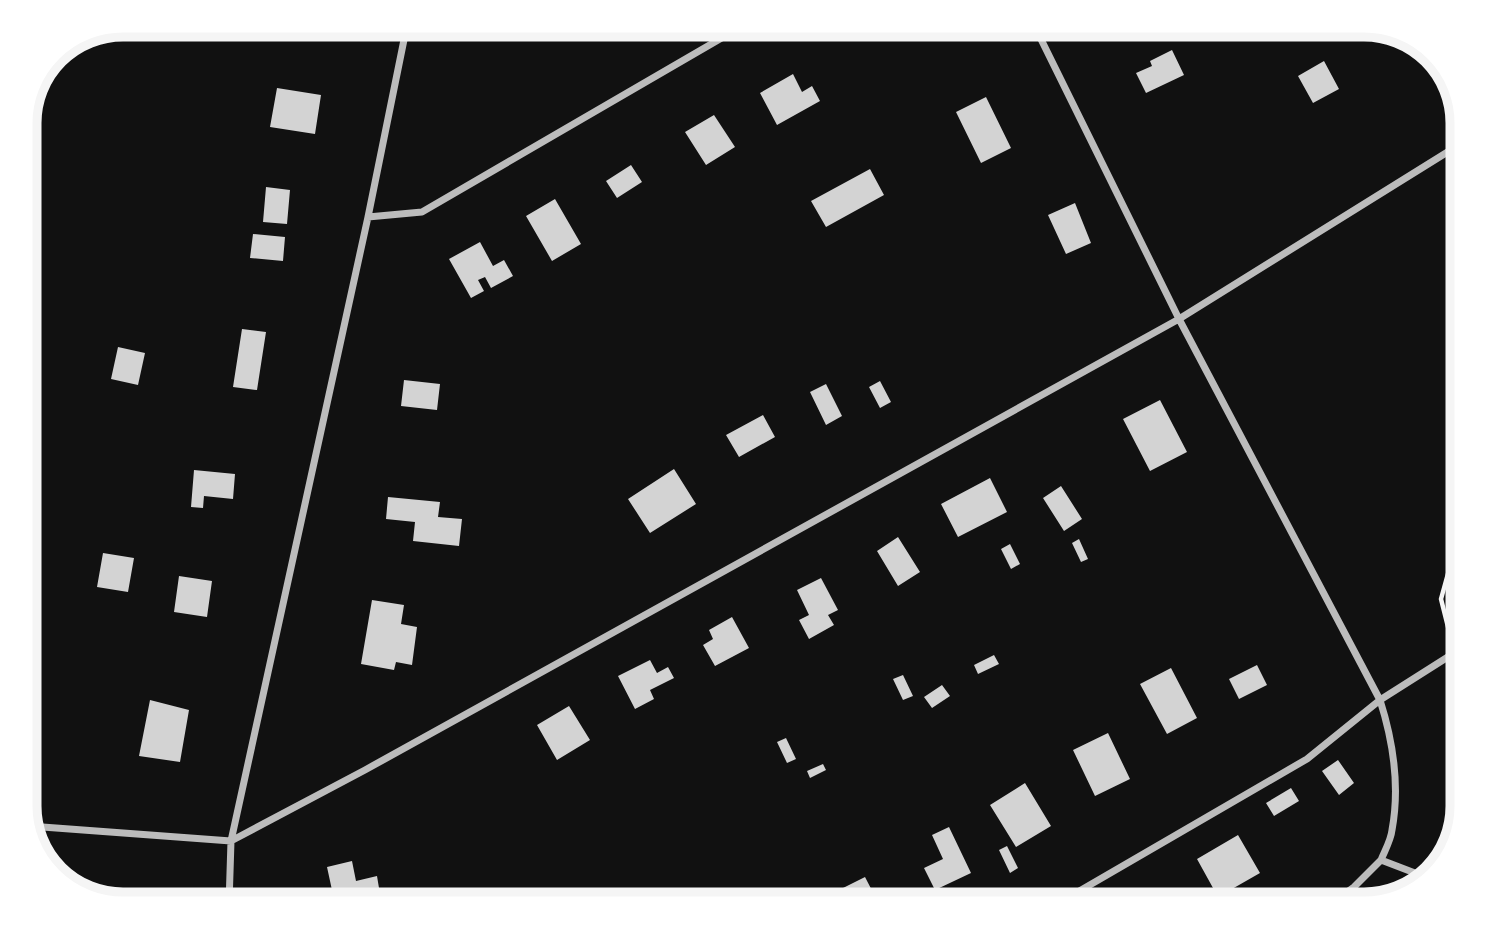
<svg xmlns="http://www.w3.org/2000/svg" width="1487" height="929" font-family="'Crimson Pro',serif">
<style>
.water{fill:#333}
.building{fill:#d3d3d3}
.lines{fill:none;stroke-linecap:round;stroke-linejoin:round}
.path{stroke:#f5f5f5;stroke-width:4.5}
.minor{stroke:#bcbcbc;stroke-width:7}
.rim{fill:none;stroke:#f5f5f5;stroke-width:9}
</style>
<rect width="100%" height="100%" fill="#111"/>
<path class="water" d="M1462,682V796L1448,740L1452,685Z"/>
<path class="building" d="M305,25H337L333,40L303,34Z
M907,25H943L914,39Z
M1395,34L1419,41L1404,50Z
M1172,50L1184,75L1146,93L1136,73L1152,66L1150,61Z
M1324,61L1339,89L1313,103L1298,76Z
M793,74L802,92L812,86L820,101L777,125L760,93Z
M277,88L321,95L315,134L270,127Z
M986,97L1011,148L981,163L956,112Z
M714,115L735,147L706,165L685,132Z
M25,135L40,139L30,173L25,172Z
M631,165L642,182L617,198L606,181Z
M870,169L884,195L826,227L811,201Z
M266,187L290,190L287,224L263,222Z
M555,199L581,244L552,261L526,216Z
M1075,203L1091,243L1066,254L1048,215Z
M253,234L285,237L283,261L250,258Z
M480,242L493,266L504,260L513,276L491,288L485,277L478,280L484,291L471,298L449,259Z
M242,329L266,332L257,390L233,387Z
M118,347L145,353L138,385L111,379Z
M404,380L440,384L437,410L401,406Z
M880,381L891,402L880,408L869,387Z
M826,384L842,416L826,425L810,392Z
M1160,400L1187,452L1150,471L1123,419Z
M763,415L775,437L739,457L726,435Z
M674,469L696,504L650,533L628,499Z
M194,470L235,474L233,499L204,496L203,508L191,507Z
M990,478L1007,512L958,537L941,504Z
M1061,486L1082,519L1064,531L1043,498Z
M388,497L440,502L438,517L462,519L459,546L413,541L415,522L386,519Z
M898,537L920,572L898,586L877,551Z
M1079,539L1088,559L1081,562L1072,543Z
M1010,544L1020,564L1011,569L1001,549Z
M103,553L134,558L128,592L97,587Z
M179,576L212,581L207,617L174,612Z
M821,578L838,610L828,615L834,625L809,639L799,620L809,615L797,590Z
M372,600L404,605L401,624L417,627L412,665L396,662L394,670L361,664Z
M732,617L749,648L715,666L703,645L713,639L709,630Z
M994,655L999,664L978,674L974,665Z
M650,660L657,673L668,667L674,678L650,690L654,699L635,709L618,676Z
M1257,665L1267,685L1239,699L1229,679Z
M1171,668L1197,718L1167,734L1140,684Z
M903,675L913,696L903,700L893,679Z
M942,685L950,696L932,708L924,697Z
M150,700L189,710L180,762L139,756Z
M569,706L590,740L557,760L537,725Z
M1108,733L1130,779L1095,796L1073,750Z
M786,738L796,759L787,763L777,742Z
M1338,760L1354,783L1339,795L1322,771Z
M823,764L826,770L810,778L807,771Z
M1025,783L1051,826L1016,847L990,805Z
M1291,788L1299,801L1274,816L1266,803Z
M949,827L971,873L935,890L924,868L943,859L932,835Z
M1238,835L1260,873L1218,897L1197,859Z
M1007,846L1018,868L1010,873L999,850Z
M352,861L356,881L377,876L380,894L335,904L327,867Z
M865,877L879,904H846L839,890Z"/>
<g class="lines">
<path class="path" d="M1450,635L1441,599L1462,523"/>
<path class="minor" d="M1034,25L1179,319L1380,700C1393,741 1400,787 1392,830C1391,840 1385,850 1381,860
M368,217L422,212L744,25
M29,826L231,841L365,770L1179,319L1462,143
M229,904L231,841L368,217L407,25
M1057,904L1307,759L1380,700L1462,648
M1330,904L1354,887L1381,860L1428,878"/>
</g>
<path d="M0 0H1487V929H0ZM123 37H1364A86 86 0 0 1 1450 123V806A86 86 0 0 1 1364 892H123A86 86 0 0 1 37 806V123A86 86 0 0 1 123 37Z" fill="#fff" fill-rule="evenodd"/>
<path class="rim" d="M123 37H1364A86 86 0 0 1 1450 123V806A86 86 0 0 1 1364 892H123A86 86 0 0 1 37 806V123A86 86 0 0 1 123 37Z"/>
</svg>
